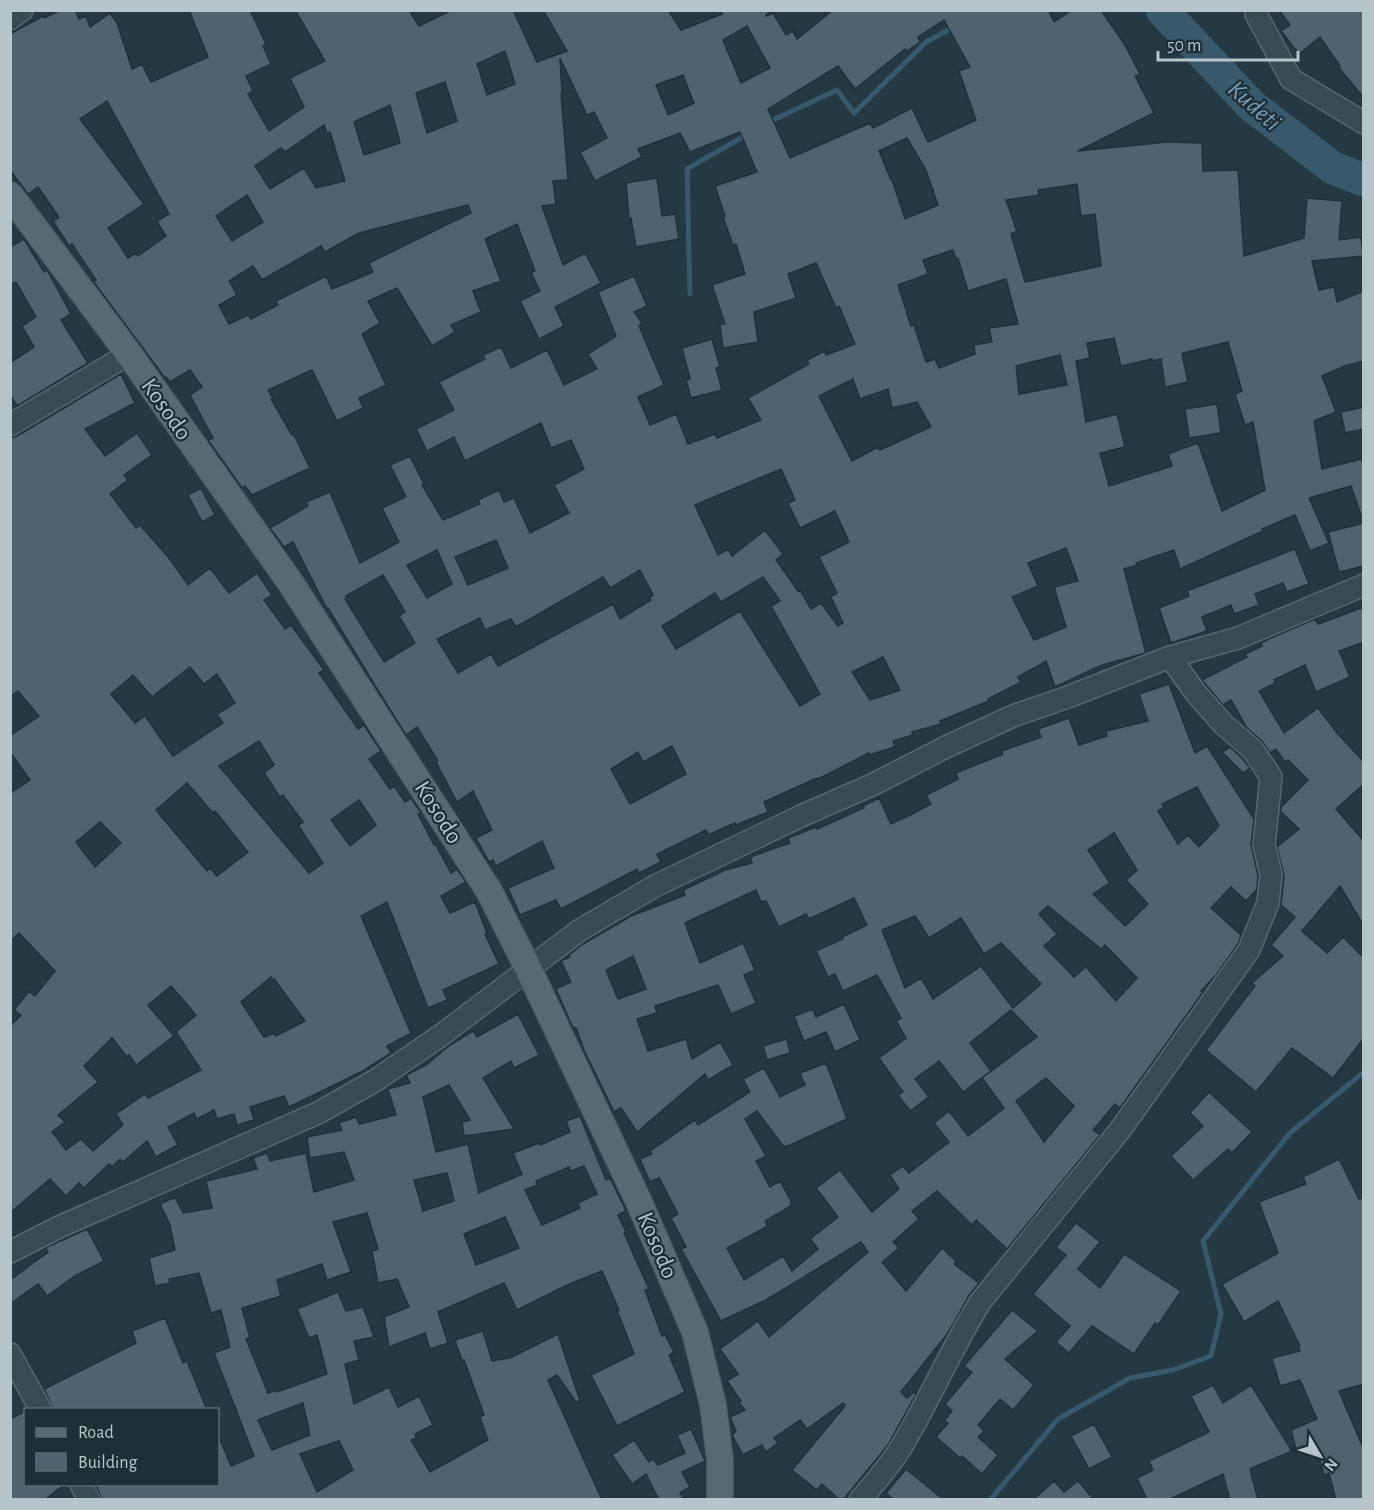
<svg xmlns="http://www.w3.org/2000/svg" width="1374" height="1510" font-family="'Alegreya Sans',sans-serif">
<style>
.lines{fill:none;stroke-linecap:round;stroke-linejoin:round}
.stream{stroke:#38596b;stroke-width:5}
.river{stroke:#38596b;stroke-width:33}
.building{fill:#4e636e;stroke:#20313a;stroke-width:1.5;fill-rule:evenodd}
.minor-casing{stroke:#576770;stroke-width:24}
.major-casing{stroke:#46565f;stroke-width:28}
.minor{stroke:#394a52;stroke-width:21}
.major{stroke:#576972;stroke-width:26}
.labels{text-anchor:middle;stroke-width:4.5;stroke-linejoin:round;paint-order:stroke}
.street-label{font-size:24px;fill:#b6c4cc;stroke:#1e2f38}
.water-label{font-size:26px;font-style:italic;fill:#759db1;stroke:#1e2f38}
</style>
<rect width="100%" height="100%" fill="#253943"/>
<g class="lines">
<path class="stream" d="M767,123L837,90L854,113L926,42L954,27
M690,294L687,169L746,135
M990,1500L1058,1419L1130,1378L1173,1370L1211,1356L1221,1314L1203,1241L1290,1133L1364,1072"/>
<path class="river" d="M1162,10L1252,106L1333,168L1364,180"/>
</g>
<path class="building" d="M61,10H75L79,19L86,16L90,27L110,13L117,23L132,69L142,64L151,82L208,57L189,10H250L266,44L263,46L271,64L246,76L253,91L248,94L269,131L304,107L290,78L325,61L295,10H409L419,26L452,10H513L537,62L567,51L543,10H668L681,30L722,14L720,10H773L766,15V16L773,13L786,35L793,31L797,39L833,10H1048L1054,22L1072,10H1101L1125,45L1140,74L1135,76L1154,113L1078,151L1167,142L1202,143L1203,171L1238,170L1244,256L1304,238L1307,198L1342,201L1339,240L1361,237L1363,256L1312,261L1319,290L1334,287L1337,302L1364,291V361L1345,366L1322,376L1336,412L1314,421L1322,469L1361,459L1364,467V515H1361L1351,486L1309,498L1329,543L1310,551L1295,515L1262,529L1263,531L1180,569L1174,550L1136,563L1137,565L1124,569L1146,653L1102,665L1055,687L1046,661L1018,677L1021,682L988,699L989,701L940,721L941,724L912,732L913,735L893,741L895,747L869,755V753L818,779L817,778L764,802L768,812L736,825L735,823L708,835L706,830L657,854L661,862L639,873L637,869L561,909L556,900L520,915L508,888L554,868L542,841L496,866L493,860L489,862L476,838L492,830L473,791L457,802L436,762L438,761L417,727L406,735L379,692L328,608L327,609L293,542L284,547L270,528L308,506L306,502L330,492L360,563L399,542L382,508L406,497L390,465L410,456L424,484L422,485L443,520L480,504L478,500L499,490L504,502L514,498L530,533L569,513L554,485L584,469L571,440L551,448L541,423L465,461L454,437L427,451L416,429L454,410L439,382L485,359L483,355L501,347L511,368L547,350L564,385L597,369L588,354L616,336L598,292L634,276L647,306L634,312L642,323L639,326L664,385L638,397L650,425L676,414L688,444L715,434L717,438L761,420L748,398L809,364L807,360L825,351L826,355L855,344L839,306L836,308L816,263L788,274L796,298L754,312L758,342L723,348L720,324H725L712,285L745,274L736,244L733,245L723,217L725,216L715,186L757,172L740,132L690,152L680,133L638,149L642,157L595,181L580,152L607,138L594,112L587,115L560,58L562,93L561,94L568,180L553,181L556,204L542,206L563,265L585,253L601,283L555,307L564,326L539,339L520,301L540,291L531,273L535,271L517,224L485,239L501,281L473,291L481,312L451,325L455,332L432,346L397,288L368,301L380,323L362,334L386,385L359,398L363,408L337,421L312,370L268,390L273,398L271,399L292,435H294L310,468L252,495L245,486L242,488L208,440L213,438L190,395L202,387L190,370L170,382L166,377L165,378L93,281L96,280L72,244L69,246L53,221L59,217L38,187L28,194L10,170V34L43,16L44,18ZM944,20L970,67L959,71L976,120L928,142L912,108L873,128L870,123L790,158L768,109L838,66L855,89L905,49L907,51L920,42L918,37ZM747,26L770,68L741,83L723,40ZM505,51L515,84L487,95L477,64ZM683,75L694,103L668,115L656,85ZM445,82L457,121L427,133L416,93ZM107,101L169,214L157,221L166,236L138,256L136,253L128,258L108,228L144,204L80,119ZM390,105L400,143L364,155L354,122ZM324,125L327,133L330,132L345,181L316,188L304,168L270,189L255,166L281,148L285,152ZM907,138L926,170L938,205L905,219L892,180H891L879,151ZM1077,184L1081,216L1095,214L1101,266L1025,282L1011,234L1017,231L1006,200L1039,195L1038,190ZM247,195L263,222L232,241L216,216ZM468,205L471,213L369,263L373,272L332,289L326,276L276,301L278,305L251,319L248,315L229,324L219,305L237,295L229,281L253,266L262,280L321,246L325,252L359,233ZM953,250L956,259L958,258L968,291L1006,279L1018,324L989,328L992,342L974,345L975,354L939,368L935,359L926,362L914,325L911,326L898,285L928,274L923,260ZM1114,338L1121,366L1152,359V361L1161,359L1165,387L1188,382L1182,354L1183,353L1228,342L1242,391L1235,394L1245,425L1253,422L1265,490L1222,511L1198,443L1168,454L1172,466L1109,486L1100,453L1125,447L1117,414L1086,422L1076,361L1090,358L1087,343ZM1060,355L1067,385L1019,394L1016,366ZM853,379L860,399L888,389L892,408L917,402L931,427L880,450L878,447L852,461L819,396ZM781,469L795,500L788,503L800,528L835,511L849,542L819,557L837,593L831,597L843,623L838,626L821,603L811,609L800,590L798,591L776,560L783,554L765,530L732,556L728,549L718,555L695,505ZM496,540L508,568L468,585L455,557ZM1066,548L1078,581L1054,587L1066,627L1034,640L1012,597L1038,586L1028,563ZM437,550L452,584L427,598L407,565ZM640,570L653,595L649,598L651,600L620,619L613,604L498,666L491,654L458,673L437,639L480,618L485,630L511,619L516,627L603,577L610,588ZM383,575L405,612L399,616L415,643L384,662L345,599L348,597L346,596ZM763,577L780,601L771,606L820,694L800,706L740,611L676,649L662,626L715,593L721,602ZM883,657L900,690L870,700L852,672ZM672,746L686,774L630,804L611,769L638,752L643,762Z
M1279,10H1364V98L1338,67L1340,66L1320,37L1299,54L1281,31L1290,25Z
M657,178L662,216L675,214L679,239L636,247L631,218H629L626,183Z
M24,239L44,272L47,270L71,314L61,320L88,363L17,406L10,395V363L34,347L22,326L36,317L16,282L10,285V247Z
M712,339L720,367L716,368L722,390L691,398L686,380L690,379L682,348Z
M121,374L135,403L85,429L105,456L137,433L152,455L124,475L128,480L110,494L136,528L140,525L169,558L188,585L210,568L229,593L257,573L272,595L264,600L285,629L291,625L324,670L319,673L358,729L364,725L381,751L369,759L390,789L394,786L405,802L411,798L421,813L418,814L434,845H436L451,873L457,869L466,882L441,896L450,913L475,902L487,933L485,934L499,964L443,990L447,1000L428,1008L387,902L361,916L411,1033L387,1046L391,1053L363,1071L289,1107L284,1096L250,1107L254,1120L237,1125L234,1114L217,1119L214,1110L197,1119L194,1113L168,1127L178,1145L156,1157L147,1141L123,1162L120,1159L112,1167L109,1164L84,1188L79,1183L66,1196L50,1179L10,1213V1026L21,1015L14,1010L29,991L35,996L55,971L19,933L10,942V793L30,780L10,752V736L39,716L18,691L10,697V438L17,436ZM190,667L204,684L217,674L235,703L217,714L223,723L173,756L145,716L135,723L111,694L133,675L152,697ZM259,741L274,765L264,773L280,797L283,795L303,822L298,825L323,863L309,873L219,766ZM187,783L213,813L215,811L248,852L217,876L210,868L207,871L156,810ZM359,800L376,825L350,846L331,820ZM100,822L121,843L95,867L76,842ZM271,977L273,980L274,979L305,1021L276,1036L275,1033L264,1037L241,1002ZM171,986L196,1015L176,1032L201,1070L148,1098L145,1094L116,1114L123,1125L93,1151L81,1139L66,1150L52,1132L65,1122L58,1115L98,1082L84,1066L112,1038L127,1057L129,1055L136,1065L174,1036L148,1005Z
M1217,404L1221,433L1189,438L1185,409Z
M1364,407V429L1345,433L1341,412Z
M201,488L215,515L202,522L188,495Z
M1364,523V566L1339,572L1328,532Z
M1295,549L1309,584L1287,592L1283,583L1255,594L1259,605L1234,614L1231,605L1202,617L1207,631L1171,643L1159,608L1189,596L1187,591Z
M1364,607V642L1339,651L1350,677L1316,692L1305,665L1274,680L1275,683L1259,691L1284,733L1318,708L1337,733L1364,762V784L1336,809L1364,841V926L1340,886L1302,931L1327,953L1343,937L1364,958V1038L1333,1078L1292,1048L1256,1092L1206,1050L1255,986L1252,983L1283,956L1271,945L1295,917L1281,905L1284,876L1277,847L1299,829L1280,811L1281,807L1308,780L1288,760L1285,762L1276,749L1270,753L1262,741L1247,728L1231,700L1223,705L1202,680L1247,657L1245,654L1262,646L1261,643L1280,634L1315,619L1318,624Z
M1169,684L1195,753L1207,746L1254,819L1251,844L1258,876L1257,889L1246,901L1231,887L1211,908L1241,935L1238,944L1216,975L1201,991L1203,992L1120,1108L1115,1104L1093,1130L1100,1135L1007,1249L976,1220L972,1225L937,1191L912,1211L919,1219L893,1242L899,1248L882,1262L906,1291L942,1248L956,1261L954,1264L979,1283L970,1294L948,1333L901,1392L907,1398L914,1392L916,1394L888,1445L843,1500H840L822,1484L817,1490L792,1470L845,1406L843,1403L807,1429L800,1420L774,1438L778,1443L766,1452L762,1445L743,1455L732,1435L736,1431L730,1417L745,1410L739,1403L741,1401L727,1381L738,1374L720,1349L758,1321L769,1337L868,1252L861,1242L766,1300L721,1321L681,1249L686,1247L671,1218L678,1214L659,1178L650,1182L640,1159L652,1154L650,1151L695,1120L698,1125L750,1092L743,1079L764,1068L780,1097L805,1085L800,1073L826,1063L847,1119L788,1146H783L757,1111L745,1119L766,1156L756,1161L770,1187L780,1181L791,1201V1206L765,1221L768,1226L727,1248L744,1280L783,1256L792,1271L818,1249L810,1239L838,1217L816,1188L840,1170L872,1212L899,1189L890,1175L903,1166L909,1173L949,1142L934,1123L949,1111L968,1136L1004,1108L982,1078L1037,1037L1011,1010L970,1043L991,1071L963,1092L939,1061L915,1079L929,1097L910,1111L898,1095L903,1092L879,1058L906,1038L896,1021L901,1018L877,975L843,991L835,974L828,977L816,951L843,939L842,937L867,925L854,898L809,919L806,914L779,927L766,901L761,902L756,890L685,923L700,963L743,943L755,970L744,975L756,1003L731,1014L718,985L655,1006L657,1013L637,1019L648,1051L686,1039L692,1059L720,1042L733,1065L708,1080L705,1074L637,1132L621,1108L614,1112L584,1050L576,1028H573L556,989L571,982L561,961L570,957L569,955L583,944L631,916L685,895L683,890L725,870L752,863L750,857L790,843L788,838L816,827L817,829L864,808L863,806L879,798L891,824L910,815L931,804L926,795L958,779L956,773L1003,754L1002,751L1041,737L1038,729L1069,718L1079,745L1107,736L1106,731L1148,721L1139,694ZM1197,787L1219,826L1199,847L1188,835L1178,844L1158,811L1164,807L1162,804ZM1114,833L1137,870L1126,880L1148,904L1125,926L1093,894L1110,883L1088,850ZM1048,906L1101,949L1105,945L1137,978L1116,1001L1086,967L1074,977L1044,946L1057,934L1039,914ZM915,916L929,938L961,918L984,954L1001,943L1041,984L1013,1008L981,966L933,999L921,978L905,988L882,930ZM633,956L646,989L618,999L606,970ZM1046,1078L1074,1106L1044,1142L1016,1101Z
M1230,747L1243,759L1250,768L1243,773L1222,752Z
M844,1004L860,1040L835,1052L826,1032L804,1041L794,1016L813,1009L816,1017Z
M518,1014L539,1055L514,1068L511,1061L483,1078L514,1129L464,1136L462,1122L470,1120L449,1085L423,1097L436,1152L468,1144L479,1193L522,1174L513,1153L539,1143L540,1145L570,1132L566,1121L580,1116L606,1180L610,1178L626,1211L618,1215L626,1232L624,1233L649,1289L645,1290L662,1336L665,1335L674,1352L669,1355L685,1392L617,1426L591,1375L634,1354L617,1310H619L602,1271L569,1284L517,1310L504,1283L438,1312L448,1343L430,1349L425,1333L389,1347L384,1317L409,1307L397,1279L378,1283L372,1251L378,1249L367,1213L333,1222L351,1272L327,1280L322,1264L277,1280L281,1296L242,1308L250,1338L246,1339L268,1393L277,1390V1392L327,1374L317,1335L309,1338L297,1309L338,1292L346,1311L363,1307L374,1337L354,1341L359,1360L345,1364L354,1404L389,1387L398,1407L419,1396L433,1425L415,1434L416,1438L411,1440L430,1472L488,1440L480,1417L484,1415L464,1360L462,1361L455,1340L483,1331L492,1361L510,1358L558,1334L580,1401L576,1402L557,1375L548,1380L602,1500H102L96,1485H218V1435L231,1466L254,1456L214,1353L230,1347L221,1310L211,1313L199,1273L169,1279L170,1283L155,1286L149,1258L175,1250L170,1225L160,1204L175,1197L183,1213L212,1208L206,1181L257,1169L253,1158L267,1153L270,1161L306,1153L314,1192L354,1180L344,1152L310,1158L307,1137L342,1130L339,1123L356,1117L359,1124L396,1115L388,1089L410,1083L406,1075L426,1065L450,1045L473,1031L477,1037ZM584,1166L597,1194L578,1203L580,1208L542,1225L525,1190L537,1185L536,1181L569,1167L571,1171ZM447,1173L454,1201L423,1211L414,1180ZM505,1217L519,1248L476,1265L464,1234ZM303,1403L310,1435L272,1450L258,1420ZM339,1441L353,1470L317,1492L300,1454Z
M787,1039L790,1053L767,1060L763,1046Z
M1209,1092L1252,1132L1232,1153L1228,1149L1193,1180L1171,1156L1203,1126L1190,1113Z
M1339,1159L1359,1199L1364,1198V1384L1339,1391L1364,1450V1500H1336L1329,1473L1324,1475L1316,1446L1307,1450L1304,1446L1296,1449L1291,1430L1317,1419L1300,1380L1280,1386L1272,1358L1300,1351L1298,1347L1300,1346L1278,1301L1244,1322L1222,1284L1278,1253L1259,1202L1306,1184L1303,1177Z
M1076,1223L1100,1242L1078,1269L1100,1288L1124,1254L1181,1291L1158,1325L1155,1323L1134,1354L1092,1326L1069,1353L1056,1342L1070,1326L1033,1294L1066,1255L1056,1247Z
M87,1229L104,1261L75,1276L47,1296L38,1284L10,1304V1280L48,1252L46,1249L47,1247Z
M1012,1310L1038,1331L1005,1359L1034,1385L1013,1410L1000,1399L978,1425L984,1431L978,1437L998,1455L982,1474L962,1456L960,1458L936,1437L948,1423L944,1421L952,1411L945,1404L972,1372L964,1366Z
M165,1318L183,1363L187,1361L207,1410H54L44,1389L136,1343L132,1331Z
M1213,1385L1223,1403L1251,1385L1292,1451L1250,1469L1258,1500H1230L1223,1474L1168,1500H1147L1137,1478L1153,1470L1149,1461L1209,1432L1191,1396Z
M26,1411V1485H64L44,1500H10V1419Z
M1094,1424L1112,1457L1089,1469L1071,1436Z
M691,1429L705,1461L682,1472L690,1487L680,1493L685,1500H659L646,1474L632,1484L612,1455L634,1440L649,1462L653,1459L658,1465L685,1453L677,1435Z
M906,1469L944,1500H894L886,1493Z
M1054,1481L1064,1492L1078,1481L1094,1500H1033Z"/>
<g class="lines">
<g class="minor-casing">
<path id="minor" d="M1257,10L1256,14L1291,79L1364,123
M10,19L22,10
M10,425L129,354
M10,1252L59,1227L320,1112L376,1080L440,1036L580,930L655,886L801,816L874,784L948,746L1013,716L1068,697L1170,657L1238,638L1364,585
M10,1354L41,1410
M81,1484L89,1500
M860,1500C875,1482 891,1465 903,1444C931,1397 952,1347 981,1301L1120,1130L1249,950L1268,903L1271,875L1264,845L1271,777L1253,750L1223,724L1195,692L1170,657"/>
</g>
<g class="major-casing">
<path id="major" d="M10,195L129,354L290,582L489,891L528,968L639,1202L695,1332L713,1405L720,1460V1500"/>
</g>
<use href="#minor" class="minor"/>
<use href="#major" class="major"/>
</g>
<g class="labels">
<g class="street-label">
<text transform="translate(167 409) rotate(55)" y="8">Kosodo</text>
<text transform="translate(439 812) rotate(58)" y="8">Kosodo</text>
<text transform="translate(658 1245) rotate(67)" y="8">Kosodo</text>
</g>
<g class="water-label">
<text transform="translate(1255 105) rotate(42)" y="9">Kudeti</text>
</g>
</g>
<rect width="1374" height="1510" fill="none" stroke="#b6c4cc" stroke-width="24"/>
<rect x="24" y="1408" width="195" height="78" fill="#1e2f38" stroke="#5b6b73" stroke-width="1.5"/>
<rect x="36" y="1428" width="30" height="9" fill="#576972" stroke="#5b6b73" stroke-width="1.5"/>
<text x="78" y="1438" font-size="18" fill="#b6c4cc">Road</text>
<rect x="36" y="1453" width="30" height="18" fill="#4e636e" stroke="#5b6b73" stroke-width="1.5"/>
<text x="78" y="1468" font-size="18" fill="#b6c4cc">Building</text>
<g transform="translate(1320 1456) rotate(129)" stroke="#1e2f38" stroke-width="4.5" paint-order="stroke">
<path d="M0-4.5L10 22L0 15L-10 22Z" fill="#b6c4cc"/>
<text y="-9" font-size="16" font-weight="bold" text-anchor="middle" fill="#b6c4cc">N</text>
</g>
<path d="M1158 51v9h140v-9" fill="none" stroke="#b6c4cc" stroke-width="3"/>
<text x="1167" y="51" font-size="18" fill="#b6c4cc" stroke="#1e2f38" stroke-width="4.5" paint-order="stroke">50 m</text>
</svg>
